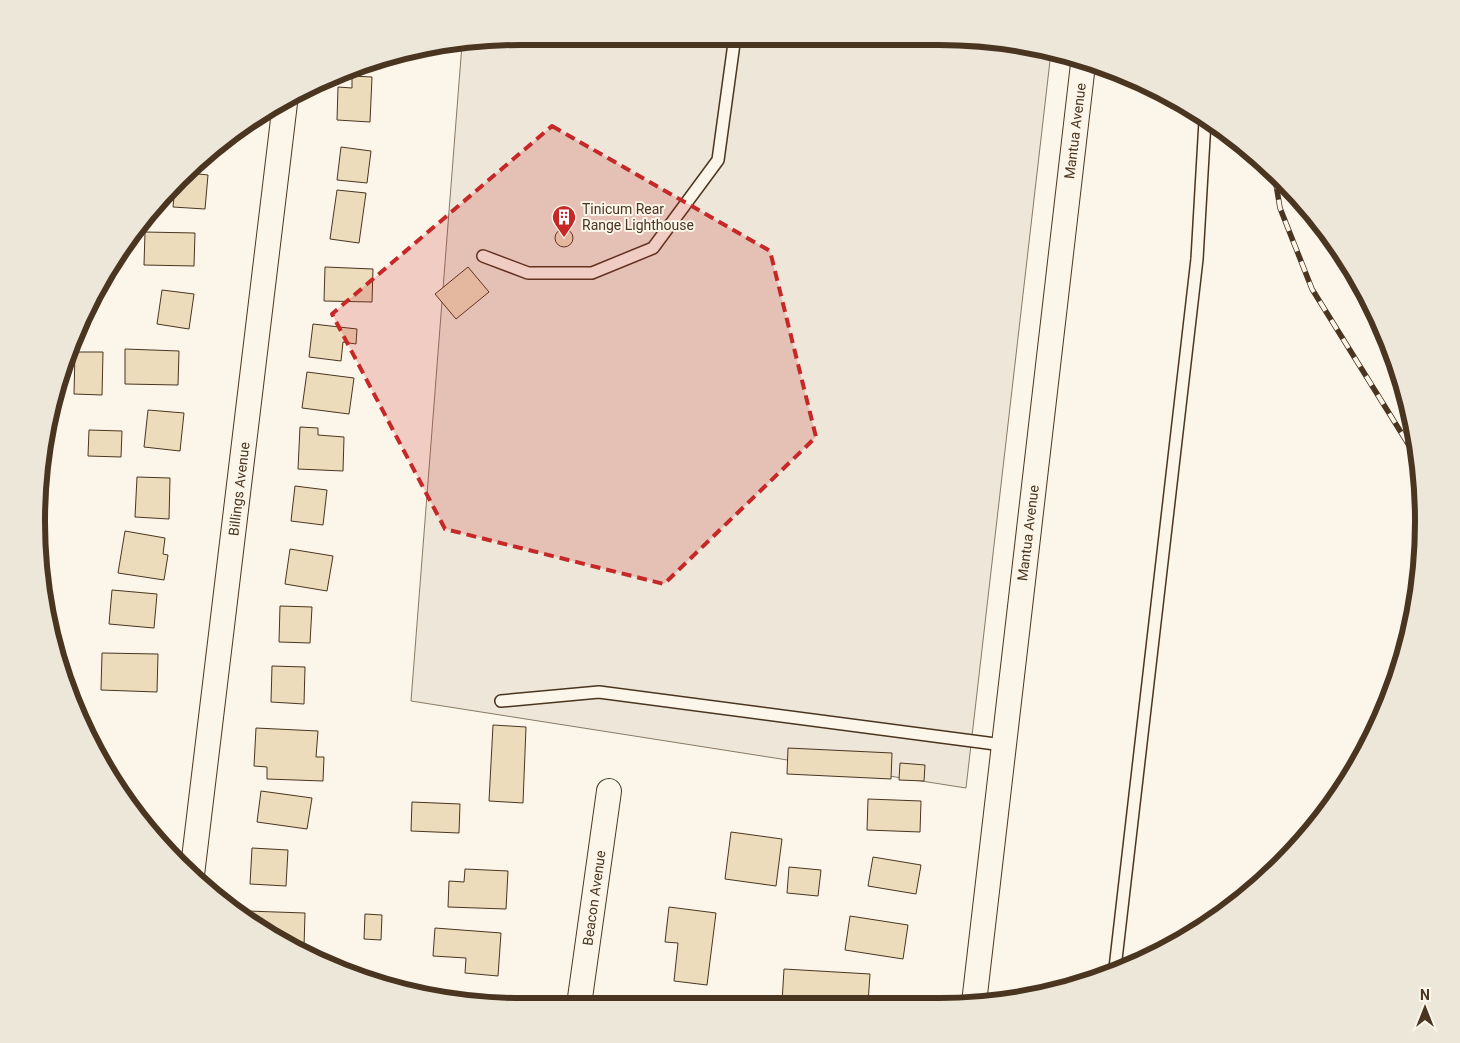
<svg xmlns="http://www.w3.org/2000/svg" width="1460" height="1043" font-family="Roboto,sans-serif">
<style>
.green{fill:#ede6d9;stroke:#887966}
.building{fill:#ecdcbc;stroke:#4a3520}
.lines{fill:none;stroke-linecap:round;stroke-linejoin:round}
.lane-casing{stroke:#4a3520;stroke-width:14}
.street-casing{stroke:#4a3520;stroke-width:26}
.lane{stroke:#fbf6e9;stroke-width:11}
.street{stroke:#fbf6e9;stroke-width:24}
.rail-casing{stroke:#4a3520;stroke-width:5.5}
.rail{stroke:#fbf6e9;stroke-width:4;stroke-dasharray:11;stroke-linecap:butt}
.marked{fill:#c62828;fill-opacity:0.2;stroke:#c62828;stroke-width:4;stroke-dasharray:10 6;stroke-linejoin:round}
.labels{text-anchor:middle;stroke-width:4;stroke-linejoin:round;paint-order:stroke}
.street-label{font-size:14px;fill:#4a3520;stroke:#fbf6e9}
.poi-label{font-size:14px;fill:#4a3520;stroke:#fbf6e9;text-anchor:start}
.rim{fill:none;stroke:#4a3520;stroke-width:6}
</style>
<rect width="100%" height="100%" fill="#fbf6e9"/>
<path class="green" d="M522,36H939L1033,46L1051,52L966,788L411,701L462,44Z"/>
<path class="building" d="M352,76L372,77L370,122L337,120L338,87L352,88Z
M341,147L371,151L367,183L337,180Z
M189,173L208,175L205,209L173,207L175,186Z
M337,190L366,193L359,243L330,239Z
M555 238a9 9 0 1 1 18 0a9 9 0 1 1-18 0Z
M145,232L195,233L194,266L144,265Z
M325,267L373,269L372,302L324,301Z
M468,267L489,292L456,319L435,294Z
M162,290L194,294L189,329L157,324Z
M313,324L357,329L356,344L343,342L341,361L309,357Z
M125,349L179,351L178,385L125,384Z
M75,352H103L102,395L74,394Z
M307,372L354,378L349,414L302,408Z
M148,410L184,413L180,451L144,447Z
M300,427L318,428V435L344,437L343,471L298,469Z
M89,430L122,431L121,457L88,456Z
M137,477L170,478L169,519L135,517Z
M295,486L327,490L323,525L291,521Z
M125,531L165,538L163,554L168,555L164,580L118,573Z
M290,549L333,556L327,591L285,584Z
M112,590L157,594L154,628L109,624Z
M280,606L312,607L310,643L279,642Z
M102,653L158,654L157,692L101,690Z
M272,666L305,667L304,704L271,702Z
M493,725L526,727L523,803L489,801Z
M256,728L318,731L316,757H324L323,781L267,779V767L254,766Z
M788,748L892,753L891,779L787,774Z
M900,763L925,765L924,781L899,780Z
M261,791L312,798L307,829L257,822Z
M868,799L921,801L920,832L867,830Z
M412,802L460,804L459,833L411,831Z
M731,832L782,839L776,886L725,879Z
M252,848L288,850L286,886L250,884Z
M873,857L921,865L916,894L868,886Z
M789,867L821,870L818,896L787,893Z
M465,869L508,871L506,909L448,907L449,881L464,882Z
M669,907L716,913L707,985L674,981L678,943L665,942Z
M247,911L305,913L304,947H291L247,919Z
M365,914L382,915L381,940L364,939Z
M850,916L908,925L903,959L845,950Z
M435,928L501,933L498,976L465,973L466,958L433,956Z
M784,969L870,974L868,1003L819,1004L782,1002Z"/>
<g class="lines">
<g class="lane-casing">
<path id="lane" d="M483,256L528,273H592L653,248L718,160L735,36
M501,701L599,692L1003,745
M1115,968L1197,259L1205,121"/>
</g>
<g class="street-casing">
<path id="street" d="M192,875L285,103
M974,1003L1083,64
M579,1005L609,791"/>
</g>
<use href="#lane" class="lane"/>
<use href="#street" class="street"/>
<g class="rail-casing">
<path id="rail" d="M1275,178L1280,208L1312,289L1420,463"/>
</g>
<use href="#rail" class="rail"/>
</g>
<path class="marked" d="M552,126L770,251L816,437L664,584L445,529L332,314Z"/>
<defs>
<g id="building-pin" transform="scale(1.25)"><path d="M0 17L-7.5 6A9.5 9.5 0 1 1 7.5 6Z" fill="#c62828" stroke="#fbf6e9"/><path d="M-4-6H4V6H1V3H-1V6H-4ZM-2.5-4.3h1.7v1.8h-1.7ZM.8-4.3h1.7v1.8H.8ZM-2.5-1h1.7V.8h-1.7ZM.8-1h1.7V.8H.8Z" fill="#fff"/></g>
</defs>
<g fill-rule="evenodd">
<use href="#building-pin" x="564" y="217"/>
</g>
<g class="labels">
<g class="street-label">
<text transform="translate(1075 131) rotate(-83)" y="5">Mantua Avenue</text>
<text transform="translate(239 489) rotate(-83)" y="5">Billings Avenue</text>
<text transform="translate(1028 533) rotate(-83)" y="5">Mantua Avenue</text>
<text transform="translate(594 898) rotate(-82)" y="5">Beacon Avenue</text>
</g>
<g class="poi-label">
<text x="582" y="214">Tinicum Rear<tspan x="582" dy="16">Range Lighthouse</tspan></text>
</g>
</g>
<path d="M0 0H1460V1043H0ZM521 45H939A476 476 0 0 1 1415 521V522A476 476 0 0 1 939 998H521A476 476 0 0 1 45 522V521A476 476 0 0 1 521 45Z" fill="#ede7d9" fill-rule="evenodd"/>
<path class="rim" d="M521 45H939A476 476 0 0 1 1415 521V522A476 476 0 0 1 939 998H521A476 476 0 0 1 45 522V521A476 476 0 0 1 521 45Z"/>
<g transform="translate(1425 1008)" stroke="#fbf6e9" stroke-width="4" paint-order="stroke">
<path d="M0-4L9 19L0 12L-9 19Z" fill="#4a3520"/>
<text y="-8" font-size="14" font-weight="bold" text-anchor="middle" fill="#4a3520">N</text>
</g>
</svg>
